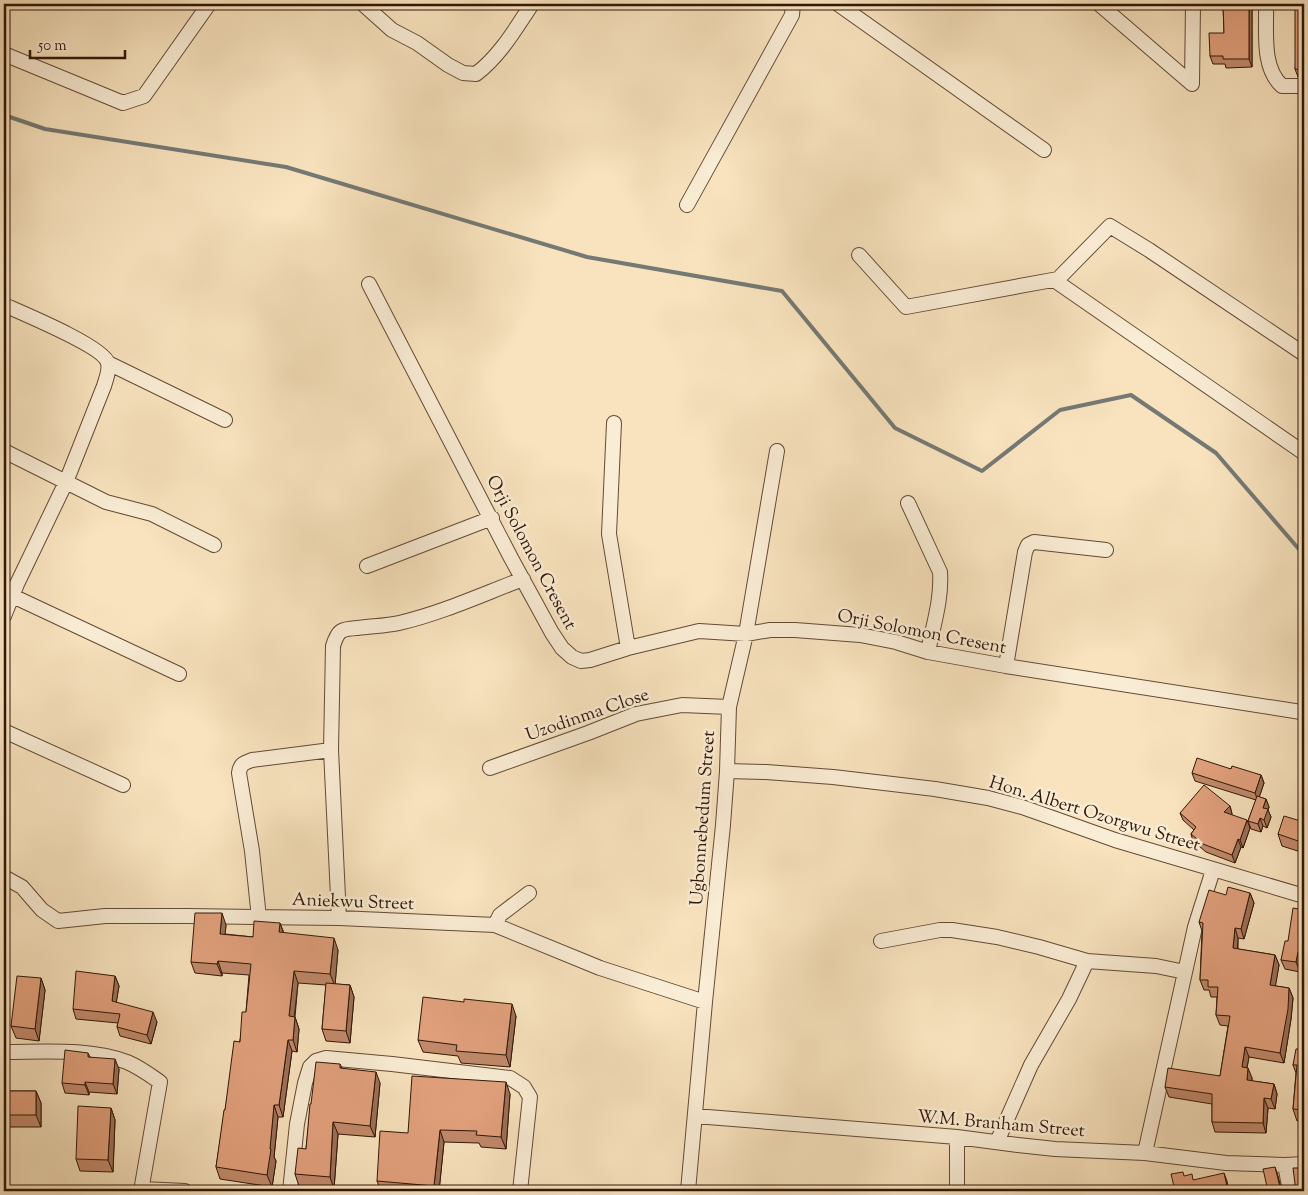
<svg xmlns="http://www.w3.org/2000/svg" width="1308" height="1195" font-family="'Sorts Mill Goudy',serif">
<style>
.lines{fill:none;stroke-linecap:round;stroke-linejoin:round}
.stream{stroke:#757974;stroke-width:4}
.minor-casing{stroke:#624a35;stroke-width:16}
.minor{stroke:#faedd5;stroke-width:14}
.wall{fill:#c28a6c;stroke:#301707}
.shaded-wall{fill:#9e7158;stroke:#301707}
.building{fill:#e2a17d;stroke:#301707}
.labels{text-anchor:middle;stroke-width:5;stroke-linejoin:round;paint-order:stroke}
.street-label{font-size:18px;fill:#301707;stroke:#faedd5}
</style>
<rect width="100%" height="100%" fill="#f8e3be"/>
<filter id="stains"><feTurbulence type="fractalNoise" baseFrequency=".004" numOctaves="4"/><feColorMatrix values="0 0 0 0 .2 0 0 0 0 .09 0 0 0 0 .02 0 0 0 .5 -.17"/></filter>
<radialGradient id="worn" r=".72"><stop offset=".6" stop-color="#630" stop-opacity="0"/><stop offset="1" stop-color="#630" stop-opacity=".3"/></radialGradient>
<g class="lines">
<path class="stream" d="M4,115L45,129L286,167L587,257L782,291L895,428L982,471L1060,410L1131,395L1216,453L1304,555"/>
<g class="minor-casing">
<path id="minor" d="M363,4L392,30L417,43L448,65L463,73L476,74C500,56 516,28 532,4
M838,4L1044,150
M1099,4L1192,84L1193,4
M1266,4C1267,30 1261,67 1282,86H1304
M4,54L123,103L144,96L209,4
M687,205L792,15L793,4
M859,255L906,307L1058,279L1110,226L1149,250L1304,354
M1054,280L1304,453
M369,284L511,558L552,633L562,648L572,657L581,661L590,660L628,648L699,631L746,634L770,630H795L860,635L896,642L928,652L1006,666L1301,712
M4,305C22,313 104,347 108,363C110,370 106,379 104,386L66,482L17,584L4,616
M108,363L225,420
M614,423L609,534L628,648
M4,451L106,502L152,514L214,545
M908,503L940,572C942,599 933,626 928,652
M367,566L492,518
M4,592L179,674
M1006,666L1025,552L1028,545L1034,542L1106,550
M4,731L123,785
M490,768L588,733L636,714L682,705L729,707
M727,771L766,772L833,777L935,789L988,798L1022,807L1115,840L1304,896
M4,877L22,887L42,910L58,921L105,916H187L339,918L495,925L600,968L705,1002
M259,918L252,851L239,773C240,764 244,763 252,760L331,750
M339,918L331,750L333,646C338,630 341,629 357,628C371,626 386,626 399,623C442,613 483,594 523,579
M495,925L500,915L529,893
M881,941L940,930H952L997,937L1039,947L1087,961L1069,999L1031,1065L997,1142
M1087,961L1156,966L1185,972
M4,1052C45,1052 88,1048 127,1062C139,1067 150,1075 160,1082L141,1191
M695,1116L957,1137L1018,1145L1055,1149L1145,1153L1226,1163L1285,1165L1304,1164
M1145,1153L1195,927L1213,870
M1285,1165L1290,1191
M142,1189L185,1191
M290,1191L297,1124L305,1083L310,1067L316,1061L326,1058L392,1064L510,1078L524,1087L530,1097L520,1191
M688,1191L705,1002L723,825L727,771L729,707L746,634L777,451
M957,1191V1137"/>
</g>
<use href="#minor" class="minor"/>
</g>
<path class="wall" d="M1223,4H1252V67L1226,68L1225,64H1213L1210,56L1224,33Z
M1304,4V78L1298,77L1295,69Z
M1231,769L1261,775L1264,783L1259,797L1266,799L1269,807L1268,810L1271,817L1267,828L1263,826L1261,832L1251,829L1248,821L1256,800L1195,781L1192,773Z
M1230,806L1232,814V815L1250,828L1243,848L1241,847L1235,863L1206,852L1193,841L1191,834L1194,830L1183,820L1180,813Z
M1304,822V853L1282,846L1278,834Z
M1250,893L1254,903L1244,939L1238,938V949L1275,955L1279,965L1275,986L1289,988L1293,998L1291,1019L1284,1063L1249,1057L1247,1068L1252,1078V1081L1274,1084L1277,1094L1275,1109L1268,1108L1266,1133L1215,1132L1212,1122V1104L1169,1097L1165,1087L1220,1076L1228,1026L1220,1025L1216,1015L1217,997H1211L1209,990H1204L1200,980L1202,931L1199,922Z
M1304,910V962L1301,961L1300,972L1285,969L1281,960L1288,941Z
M280,923L284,933L338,950L335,984L350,985L354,997L350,1043L326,1041L322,1029L326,985L298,983L295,1017L299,1029L297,1052L292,1051L283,1117H278L274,1157L276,1161L272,1187L220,1179L216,1167L225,1110L246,1012L249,975L222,973V976L195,973L191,962L226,925L225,934L253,937Z
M115,976L119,986L116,1002L157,1022L151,1044L120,1036L117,1027L118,1023L76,1019L73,1009Z
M41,978L45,990L39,1041L16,1038L11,1026Z
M516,1016L510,1067L461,1063L458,1056L423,1052L418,1040Z
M1304,1021V1121H1297L1293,1109L1296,1073L1293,1065L1299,1049Z
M88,1053L90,1057L119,1069L117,1094L89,1092V1095L65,1093L62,1083Z
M340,1064L342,1068L380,1083L375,1137L338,1134L334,1189L299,1186L295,1174L306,1149L311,1104Z
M4,1091H36L41,1103V1127H4Z
M510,1094L506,1149L481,1147L479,1143L444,1142L439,1191H381L377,1181L408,1133Z
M111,1108L115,1120L113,1172L80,1171L76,1159Z"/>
<path class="shaded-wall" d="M1249,4H1252V67L1249,59Z
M1261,775L1264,783L1258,801L1255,793Z
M1266,799L1269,807L1268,810L1271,817L1267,828L1264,820L1263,808Z
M1230,806L1232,814L1227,820L1224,812Z
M1260,818L1263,826L1261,832L1258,824Z
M1247,820L1250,828L1243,848L1240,840Z
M1238,839L1241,847L1235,863L1232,855Z
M1250,893L1254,903L1244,939L1241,929Z
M222,913L226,925L224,946L220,934Z
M280,923L284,935L279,932Z
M1235,928L1238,938L1237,958L1233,948Z
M334,938L338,950L335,986L330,974Z
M1298,952L1301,961L1300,972L1296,962Z
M1275,955L1279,965L1274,995L1270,985Z
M218,961L222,973V976L217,964Z
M294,971L298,983L293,1028L289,1016Z
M115,976L119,986L115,1011L112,1001Z
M41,978L45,990L39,1041L35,1029Z
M350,985L354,997L350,1043L346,1031Z
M1289,988L1293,998L1291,1019L1284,1063L1280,1053Z
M512,1004L516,1016L510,1067L506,1055Z
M153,1012L157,1022L151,1044L147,1035Z
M295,1017L299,1029L297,1052L293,1040Z
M288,1040L292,1051L283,1117L279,1105Z
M1245,1047L1249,1057L1245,1077L1242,1067Z
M115,1059L119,1069L117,1094L113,1084Z
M1248,1068L1252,1078L1251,1090L1247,1080Z
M376,1072L380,1083L375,1137L370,1126Z
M85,1082L89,1092V1095L85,1085Z
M506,1082L510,1094L506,1149L501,1137Z
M1274,1084L1277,1094L1275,1109L1271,1099Z
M36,1091L41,1103V1127L36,1115Z
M1264,1098L1268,1108L1266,1133L1263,1123Z
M274,1105L278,1117L274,1157L276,1161L272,1187L267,1175Z
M111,1108L115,1120L113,1172L108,1160Z
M333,1122L338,1134L334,1189L330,1177Z
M440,1130L444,1142L439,1191H436L434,1186Z
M1275,1167L1278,1176L1282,1191L1280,1187Z
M1224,1173L1227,1181L1229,1191H1228Z"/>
<path class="building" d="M1223,4H1249V59H1223V56H1210L1209,33H1224Z
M1295,4H1304V70L1295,69Z
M1197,758L1231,769L1232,766L1261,775L1255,793L1192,773Z
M1204,785L1230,806L1224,812L1247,820L1240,840L1238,839L1232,855L1203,844L1191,834L1196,827L1180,813Z
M1257,796L1266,799L1263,808L1268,809L1264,820L1260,818L1258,824L1248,821Z
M1284,816L1304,822V843L1278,834Z
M1228,887L1250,893L1241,929L1235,928L1233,948L1275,955L1270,985L1289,988L1288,1009L1280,1053L1245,1047L1242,1067L1248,1068L1247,1080L1274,1084L1271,1099L1264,1098L1263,1123L1212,1122V1094L1165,1087L1168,1068L1220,1076L1230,1016L1216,1015L1218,987H1208V980H1200L1203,923L1199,922L1209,890L1226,895Z
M1293,908L1304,910V953L1298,952L1296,962L1281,960L1285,941H1288Z
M195,913H222L220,934L253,937L254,921L280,923L279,932L334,938L330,974L294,971L289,1016L295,1017L293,1040H288L279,1105H274L270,1149H271L267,1175L216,1167L224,1110H225L234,1041L240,1042L242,1012H246L251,964L218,961L217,964L191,962Z
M76,971L115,976L112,1001L153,1012L147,1035L117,1027L120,1014L73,1009Z
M17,976L41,978L35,1029L11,1026Z
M326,983L350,985L346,1031L322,1029Z
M423,997L464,1002V999L512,1004L506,1055L456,1051L457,1045L418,1040Z
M1304,1021V1110L1293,1109L1297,1065H1293L1296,1049H1299Z
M65,1050L88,1053V1057L115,1059L113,1084L85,1082V1085L62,1083Z
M316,1062L340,1064V1068L376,1072L370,1126L333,1122L330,1177L295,1174L298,1148L306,1149L310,1104H311Z
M412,1076L506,1082L501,1137L476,1135L477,1131L440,1130L434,1186L377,1181L380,1131L408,1133Z
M4,1091H36V1115H4Z
M78,1106L111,1108L108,1160L76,1159Z
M1275,1167L1280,1187L1288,1190L1293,1188L1295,1184L1293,1168H1304V1191H1268L1263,1169Z
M1183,1172L1184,1176L1192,1174L1193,1180L1224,1173L1228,1191H1175L1171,1174Z"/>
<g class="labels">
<g class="street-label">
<text transform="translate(532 552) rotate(62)" y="6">Orji Solomon Cresent</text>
<text transform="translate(922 631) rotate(11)" y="6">Orji Solomon Cresent</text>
<text transform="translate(587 714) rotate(-19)" y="6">Uzodinma Close</text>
<text transform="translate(1095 813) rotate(17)" y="6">Hon. Albert Ozorgwu Street</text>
<text transform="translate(702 818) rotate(-86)" y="6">Ugbonnebedum Street</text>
<text transform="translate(353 901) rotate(2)" y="6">Aniekwu Street</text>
<text transform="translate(1001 1123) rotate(5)" y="6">W.M. Branham Street</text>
</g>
</g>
<rect width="1308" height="1195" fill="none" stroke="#f8e3be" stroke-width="20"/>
<rect x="5" y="5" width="1298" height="1185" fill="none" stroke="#301707" stroke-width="2.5"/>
<rect x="10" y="10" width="1288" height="1175" fill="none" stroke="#301707"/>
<path d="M30 50v8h95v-8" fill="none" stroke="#301707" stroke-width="2.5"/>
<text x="38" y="50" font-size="15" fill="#301707" stroke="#faedd5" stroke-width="4" paint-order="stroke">50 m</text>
<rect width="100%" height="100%" filter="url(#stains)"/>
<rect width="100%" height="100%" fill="url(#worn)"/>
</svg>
